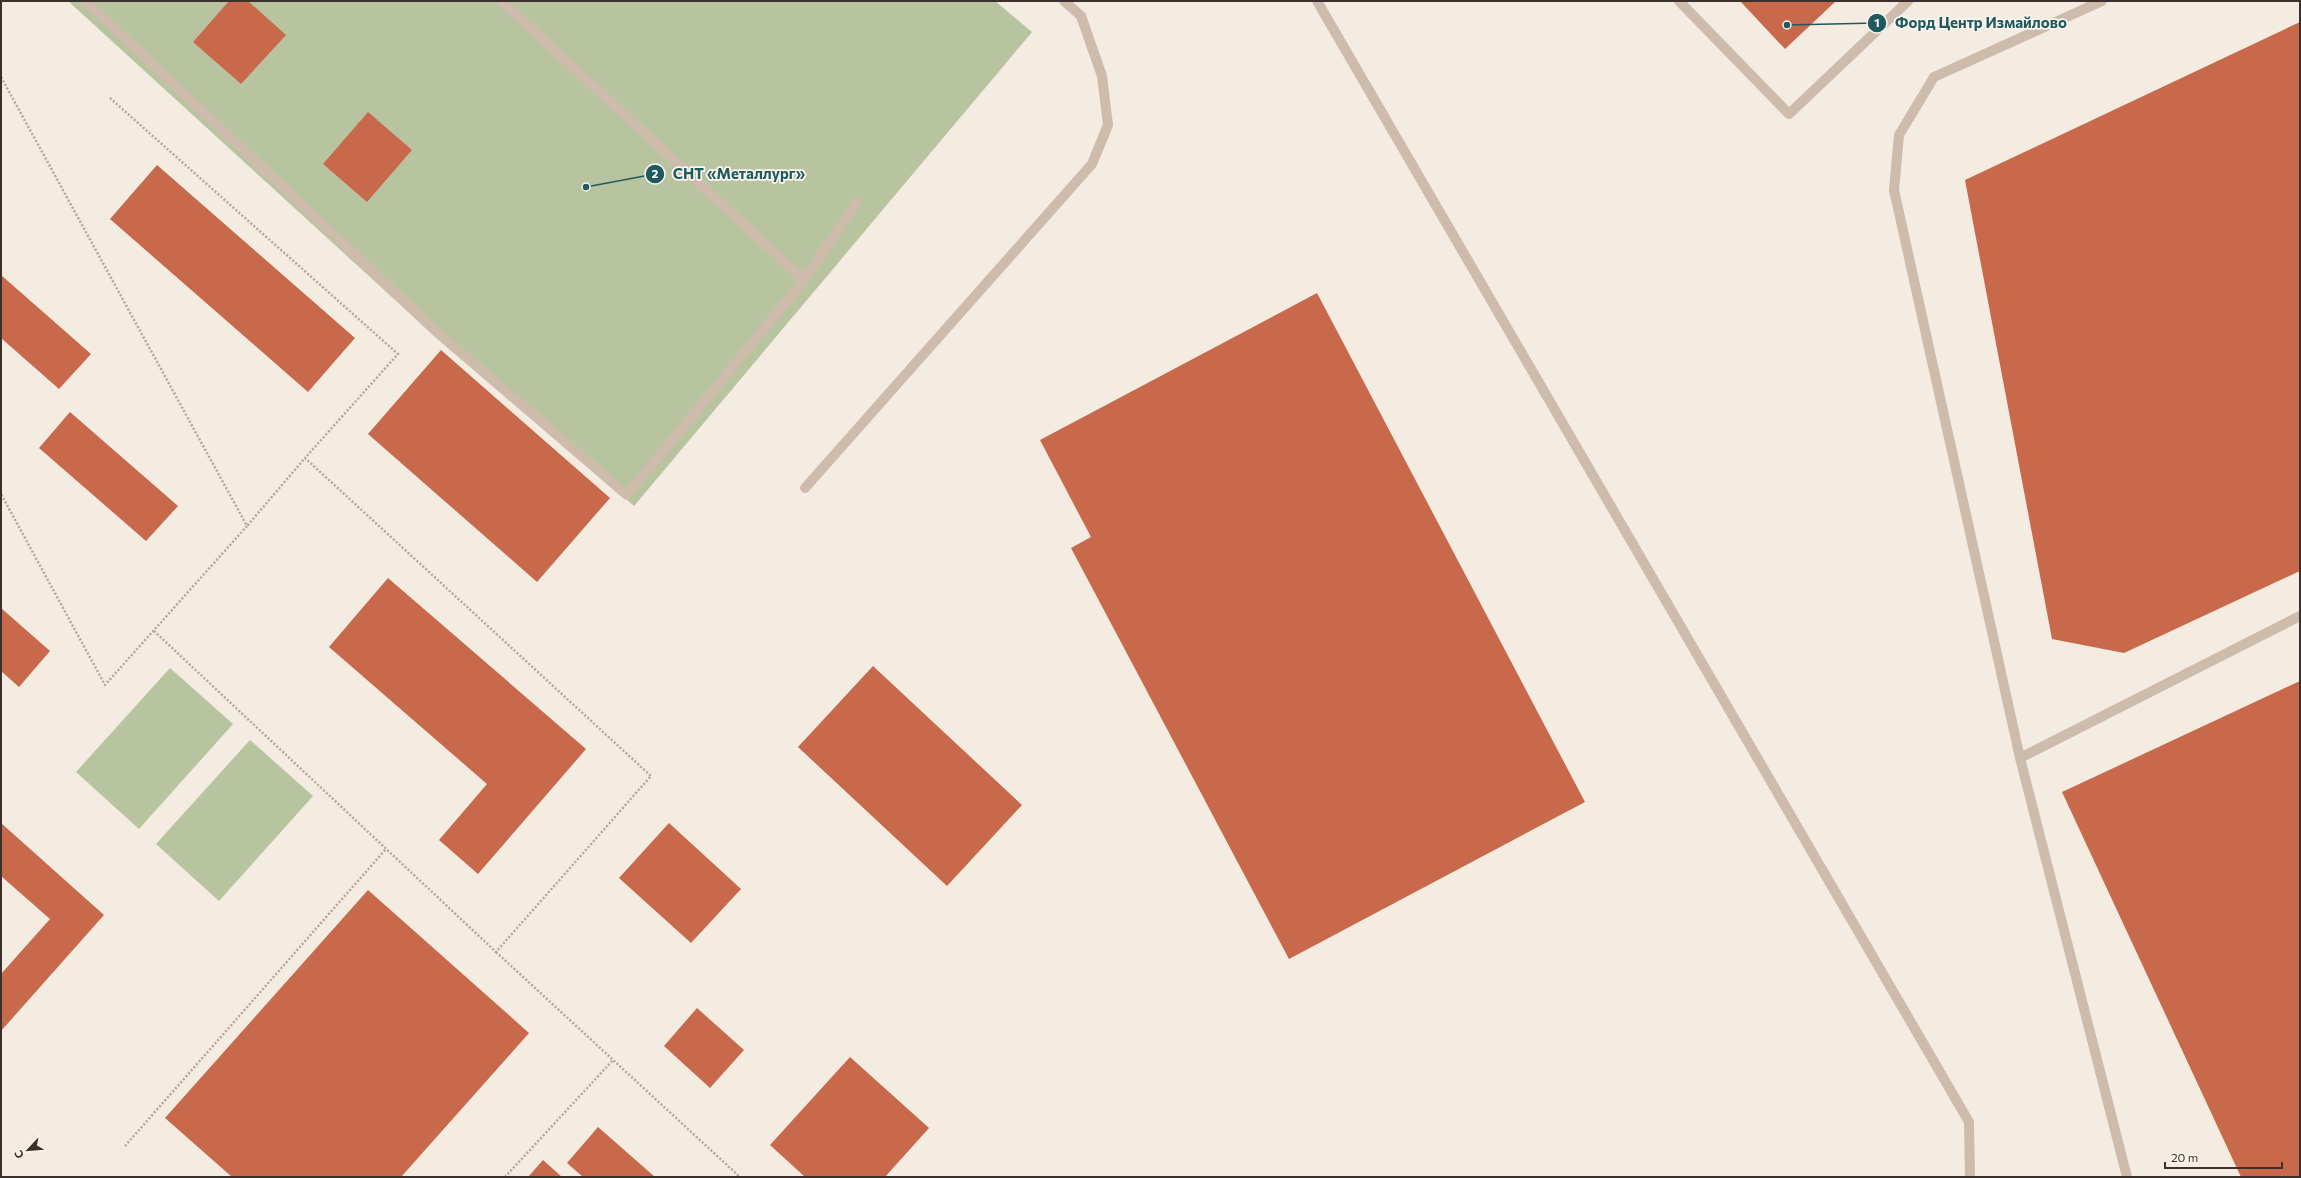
<svg xmlns="http://www.w3.org/2000/svg" width="2301" height="1178" font-family="Commissioner,sans-serif">
<style>
.green{fill:#b8c4a0}
.building{fill:#c8694b}
.lines{fill:none;stroke-linecap:round;stroke-linejoin:round}
.path{stroke:#b9a596;stroke-width:2.5;stroke-dasharray:2 2;stroke-linecap:butt}
.service{stroke:#cdbbac;stroke-width:10}
.leader{fill:none;stroke:#1f5a5e;stroke-width:1.5}
.callout-dot{fill:#1f5a5e;stroke:#fbf5ee;stroke-width:1.5}
.mark-label{font-size:12px;text-anchor:middle;font-weight:bold;fill:#fff}
.callout-label{font-size:15px;text-anchor:middle;font-weight:bold;fill:#1f5a5e;stroke:#fbf5ee;stroke-width:3.5;stroke-linejoin:round;paint-order:stroke}
</style>
<rect width="100%" height="100%" fill="#f4ebe1"/>
<path class="green" d="M68,1H995L1032,32L634,506L440,341Z
M170,668L233,724L139,829L76,772Z
M250,740L313,796L219,901L156,844Z"/>
<path class="building" d="M229,1H248L286,35L241,84L193,42Z
M1740,1H1836L1785,49Z
M2300,22V571L2124,653L2052,639L1965,180Z
M368,112L412,150L367,202L323,164Z
M157,165L355,338L308,392L110,219Z
M1,275L91,354L59,389L1,338Z
M1317,293L1585,802L1289,959L1071,548L1091,537L1040,440Z
M441,350L610,498L537,582L368,434Z
M70,412L178,506L146,541L39,448Z
M388,578L586,749L478,874L439,840L487,784L329,647Z
M1,608L50,651L19,687L1,671Z
M873,666L1022,805L947,886L798,747Z
M2300,681V1177H2241L2062,792Z
M1,823L104,915L1,1031V974L50,919L1,876Z
M669,823L741,889L691,943L619,878Z
M368,890L529,1033L401,1177H232L165,1118Z
M697,1008L744,1050L710,1088L664,1046Z
M850,1057L929,1128L885,1177H805L770,1145Z
M598,1127L655,1177H583L567,1163Z
M543,1160L562,1177H528Z"/>
<g class="lines">
<path class="path" d="M1,77L247,526L105,685L1,494
M110,98L398,354L305,458
M154,631L496,952L651,776L305,458L247,526
M496,952L740,1177
M125,1146L386,849
M505,1177L613,1060"/>
<path class="service" d="M85,1L438,333L627,495L804,280L857,202
M501,1L804,280
M1317,1L1969,1122L1970,1177
M1679,1L1789,114L1908,1
M805,488L1092,164L1108,125L1102,76L1081,16L1064,1
M2020,758L1894,190L1899,135L1934,77L2102,1
M2127,1177L2020,758L2300,616"/>
</g>
<path class="leader" d="M1787 25L1877 23M586 187L655 174"/>
<g class="callout-dot">
<circle cx="1787" cy="25" r="4"/>
<circle cx="586" cy="187" r="4"/>
<circle cx="1877" cy="23" r="10"/>
<circle cx="655" cy="174" r="10"/>
</g>
<g class="mark-label">
<text x="1877" y="27">1</text>
<text x="655" y="178">2</text>
</g>
<g class="callout-label">
<text x="1981" y="28">Форд Центр Измайлово</text>
<text x="739" y="179">СНТ «Металлург»</text>
</g>
<rect width="2301" height="1178" fill="none" stroke="#3b302b" stroke-width="4"/>
<g transform="translate(28 1150) rotate(244)" stroke="#fbf5ee" stroke-width="3" paint-order="stroke">
<path d="M0-3L7 15L0 10L-7 15Z" fill="#3b302b"/>
<text y="-6" font-size="11" font-weight="bold" text-anchor="middle" fill="#3b302b">С</text>
</g>
<path d="M2165 1162v6h117v-6" fill="none" stroke="#3b302b" stroke-width="2"/>
<text x="2171" y="1162" font-size="12" fill="#3b302b" stroke="#fbf5ee" stroke-width="3" paint-order="stroke">20 m</text>
</svg>
